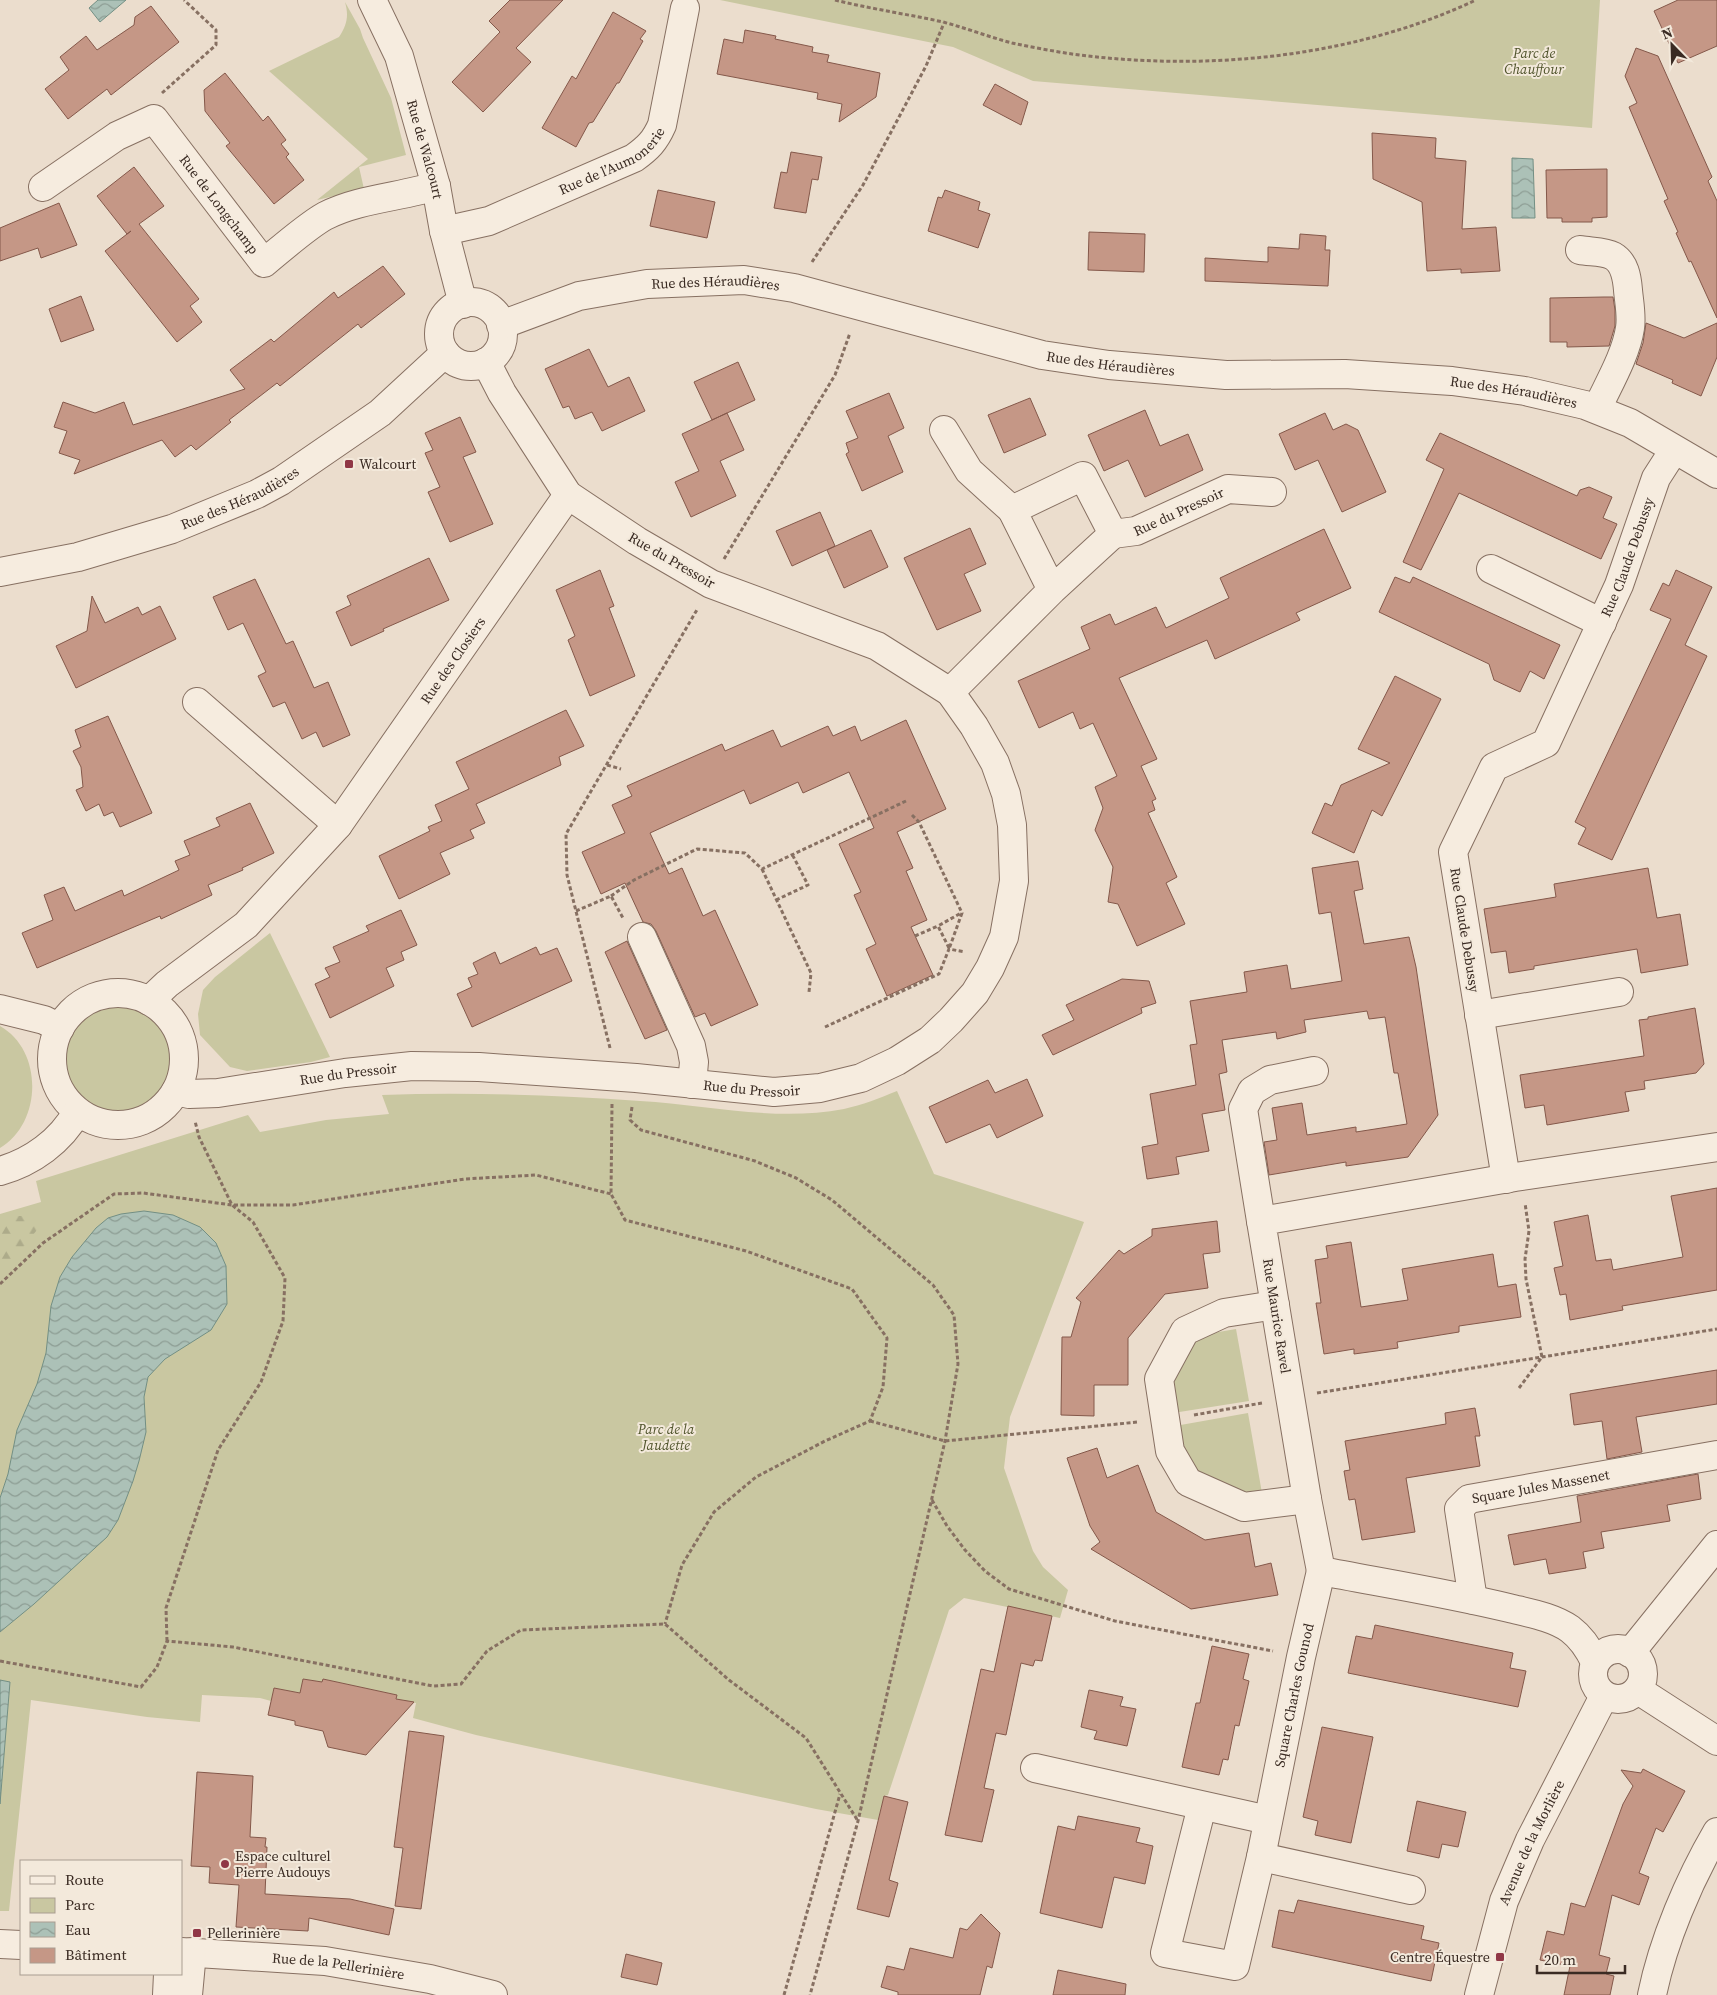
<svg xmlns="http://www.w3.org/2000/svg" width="1717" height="1995" font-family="'Source Serif 4',serif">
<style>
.green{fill:#c9c7a1}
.forest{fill:url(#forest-firs)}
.water{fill:url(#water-waves);stroke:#738f84}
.building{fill:#c59786;stroke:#84584a}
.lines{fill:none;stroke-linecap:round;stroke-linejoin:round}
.minor-casing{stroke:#877062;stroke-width:30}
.path{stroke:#877062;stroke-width:3;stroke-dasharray:4 2.5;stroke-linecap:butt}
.minor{stroke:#f6ecdf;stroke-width:28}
.poi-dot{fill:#903746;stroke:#f3e9db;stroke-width:2}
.labels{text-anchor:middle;stroke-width:4;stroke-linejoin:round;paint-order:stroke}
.park-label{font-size:14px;font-style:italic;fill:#50542c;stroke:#f3e9db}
.street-label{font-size:14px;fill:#3a2b23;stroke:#f3e9db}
.poi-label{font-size:14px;fill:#3a2b23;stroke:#f3e9db;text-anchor:start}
</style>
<defs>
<pattern id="forest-firs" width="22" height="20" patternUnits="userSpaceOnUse" patternTransform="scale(1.25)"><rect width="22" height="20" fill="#c9c7a1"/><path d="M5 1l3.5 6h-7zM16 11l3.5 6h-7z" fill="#adab8a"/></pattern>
<pattern id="water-waves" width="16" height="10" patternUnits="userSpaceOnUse" patternTransform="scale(1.25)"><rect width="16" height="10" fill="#acc1b7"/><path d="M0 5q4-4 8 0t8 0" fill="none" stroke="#8d9d94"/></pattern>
</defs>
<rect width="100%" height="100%" fill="#ebddcd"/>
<path class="green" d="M720,0H1600L1592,128L1033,81L953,47Z
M345,2L360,29L363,38L391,98L406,155L359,167L364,189L317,200L368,159L269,71L339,37C347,25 349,16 345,2Z
M270,933L330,1057L311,1062L247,1071L230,1067L200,1035L198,1014L203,990L215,977Z
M63 1058a54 54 0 1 1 108 0a54 54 0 1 1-108 0Z
M0,1026C44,1051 42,1123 0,1148Z
M897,1091L934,1174L1084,1222L1010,1417L1004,1468L1033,1551L1043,1567L1068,1590L1060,1618L964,1598L949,1610L888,1795L884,1796L878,1820L816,1809L476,1735L413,1718L416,1703L397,1699V1695L323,1679L322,1682L303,1679L300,1693L274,1688L271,1701L260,1698L202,1695L200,1722L147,1717L31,1700L9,1911H0V1214L41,1202L36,1181L248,1115L260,1132L326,1120L389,1114L382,1095C468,1092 553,1095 640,1101C707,1105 776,1122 844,1109C862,1105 880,1098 897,1091Z
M1236,1329L1249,1401L1173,1413L1172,1379L1190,1342L1207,1334Z
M1248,1413L1263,1499L1196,1479L1175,1426Z"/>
<path class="forest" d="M15,1216H35L40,1226L22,1249L0,1273V1219Z"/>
<path class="water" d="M98,0H126L100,22L89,8Z
M1512,158L1533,159L1535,218H1512Z
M144,1211L173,1215L200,1227L216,1243L226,1266L227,1304L211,1330L165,1359L148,1377L144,1397L146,1432L139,1461L133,1481L118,1520L107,1537L34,1604L0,1632V1498L8,1474L17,1430L37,1384L46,1353L51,1306L60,1277L72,1257L96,1228L108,1218L121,1214Z
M0,1680L10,1682L0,1804Z"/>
<path class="building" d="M510,0H563L516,48L531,62L483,112L452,82L500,32L489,21Z
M1678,0H1717V46L1678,63L1654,11Z
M151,6L179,42L111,95L107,89L68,119L45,89L69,70L60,57L86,36L97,50L134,25L135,17Z
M613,12L646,31L640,39L643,41L619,83H617L593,122L589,123L576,147L542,128L572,76L576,79Z
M745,30L776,36L775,39L813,47L812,52L829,55L827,62L880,73L876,97L839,122L842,104L817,99L818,93L717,74L724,39L743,43Z
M1636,48L1658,56L1712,177L1708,181L1717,201V318L1691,261L1689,262L1676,233L1678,232L1664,201L1668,199L1629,107L1637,103L1625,76Z
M225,73L263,121L268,116L286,140L281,144L289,154L286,157L304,180L274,204L226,146L230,143L205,111L204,90Z
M995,84L1028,102L1021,125L983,105Z
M1372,133L1436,138L1435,158L1466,161L1462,229L1496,227L1500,271L1461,273V269L1427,271L1422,202L1373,179Z
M791,152L822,157L818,180L812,179L806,213L774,208L781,172L787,173Z
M134,167L164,206L139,224L199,299L190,306L202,322L177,342L105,251L131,231L127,234L97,196Z
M1607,169V217L1592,218V222H1562V218H1547L1546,170Z
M658,190L715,202L707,238L650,226Z
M945,190L980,202L978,210L990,214L978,248L928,231L938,197L942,198Z
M59,203L77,245L41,258L38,248L0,261V228Z
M1089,232L1145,234L1144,272L1088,270Z
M1300,234L1326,236L1325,250H1330L1328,286L1205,281V258L1268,262V247L1299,249Z
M383,266L405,294L361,328L358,324L280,386L277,383L229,420L231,422L196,450L191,445L175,457L162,440L74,474L80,460L59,453L67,431L54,427L63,402L95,413L124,402L133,425L245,389L230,370L271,339L274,342L334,292L338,298Z
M81,296L94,330L61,342L49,309Z
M1604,297H1613L1615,310V326L1609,346L1567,347V342H1550V298Z
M1646,323L1684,338L1717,323V357L1701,396L1672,383L1673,380L1636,364L1643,343Z
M589,349L608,387L629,377L645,411L602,431L592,412L575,419L569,406L563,408L545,369Z
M738,362L755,400L712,420L694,382Z
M889,393L904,428L888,436L903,472L862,491L846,454L849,452L846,443L858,438L846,411Z
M1030,398L1046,435L1004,453L988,415Z
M1145,410L1160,446L1188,434L1203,470L1145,497L1128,460L1104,471L1088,435Z
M727,413L744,450L720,461L736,496L691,517L675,482L699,471L682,434Z
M1325,413L1333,430L1346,424L1358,430L1386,492L1342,512L1318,460L1295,470L1279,434Z
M460,417L476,452L463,457L493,524L450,542L428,492L440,487L425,453L433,450L425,433Z
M1440,433L1577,496L1580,490L1589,487L1612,497L1603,518L1617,524L1601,559L1459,493L1421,570L1403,562L1444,469L1426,460Z
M820,512L835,546L792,566L776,531Z
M970,528L986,564L964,574L981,611L937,630L904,558Z
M1324,529L1351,588L1296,613L1300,620L1215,659L1207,640L1119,678L1157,759L1141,766L1156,799L1152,801L1155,810L1148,813L1177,877L1166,883L1185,924L1137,946L1118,904L1108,902L1113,867L1095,830L1103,808L1095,787L1117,776L1093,723L1080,729L1073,712L1039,728L1018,681L1090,649L1081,627L1110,614L1115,625L1156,607L1166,628L1229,598L1220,578Z
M871,530L888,567L844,588L827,550Z
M429,558L449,600L383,629L384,631L351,646L336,612L351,605L347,596Z
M600,570L614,606L609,608L635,676L590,696L568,640L575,636L556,590Z
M1676,570L1712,587L1685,645L1707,656L1612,860L1578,844L1586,828L1575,822L1671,619L1650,610L1663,583L1669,586Z
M1395,577L1410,583L1413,577L1560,645L1544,679L1530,671L1520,692L1494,680L1489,664L1379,612Z
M255,579L286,644L293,641L314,688L328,682L350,735L323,747L316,732L302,739L285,702L273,707L258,676L266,672L243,623L228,630L213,597Z
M92,596L105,623L138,607L142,615L160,606L176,639L76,688L56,646L87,631Z
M1395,676L1441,699L1382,816L1372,810L1354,853L1312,833L1325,803L1332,806L1341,785L1390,763L1358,749Z
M566,710L584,746L559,757L561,765L476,804L485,823L470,830L474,838L440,853L450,874L399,899L379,856L430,831L428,827L442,821L435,805L469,789L456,762Z
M108,716L152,813L120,827L113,812L104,816L99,804L86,811L76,790L83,787L81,767L73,751L81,747L75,730Z
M906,720L946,809L897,832L913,868L906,871L927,920L911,927L933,975L887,996L866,949L876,944L854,895L861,892L839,844L874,828L849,772L803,793L798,782L750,804L744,790L650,833L669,874L682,868L703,916L715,910L758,1005L711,1026L705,1013L695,1017L656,931L651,924L643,922L625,883L601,894L582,852L625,833L612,805L632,796L627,786L722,744L725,751L773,730L781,747L828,726L833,736L855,726L861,741Z
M250,803L274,853L242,868L243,870L208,885L212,895L161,919L160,916L37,968L22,933L53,920L44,895L64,887L75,911L122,890L124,896L179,870L175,861L190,855L184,841L220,826L216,818Z
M1358,861L1363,889L1354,891L1364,944L1409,937L1416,967L1438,1115L1408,1157L1346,1166V1162L1269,1175L1264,1142L1277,1140L1272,1108L1302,1103L1307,1135L1356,1127V1132L1407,1124L1398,1073H1394L1385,1017L1369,1019L1367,1011L1304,1020L1306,1032L1277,1039L1276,1032L1222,1040L1227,1072L1219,1074L1225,1110L1202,1114L1209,1151L1176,1157L1179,1174L1147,1179L1142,1147L1158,1144L1150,1094L1196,1085L1190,1045L1197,1044L1190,1001L1247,992L1244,972L1287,965L1291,989L1342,981L1331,912L1319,914L1312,868Z
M1648,868L1657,918L1680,914L1688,965L1641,973L1637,949L1534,966V969L1509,973L1506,951L1491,953L1484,909L1556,897L1554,884Z
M401,910L417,945L401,952L404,960L386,968L394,986L330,1018L315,984L330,977L325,968L340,962L333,947L369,931L366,926Z
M627,941L667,1030L645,1039L605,952Z
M536,947L540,955L557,948L572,981L472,1027L457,994L472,987L468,978L478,974L473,963L495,952L500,964Z
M1122,979L1149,981L1156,1003L1141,1008L1142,1013L1053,1055L1042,1035L1074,1020L1066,1005Z
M1695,1008L1704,1064L1696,1073L1644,1081L1645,1089L1625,1092L1629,1111L1547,1125L1544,1105L1525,1108L1520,1075L1644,1056L1639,1020L1648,1019V1017Z
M1027,1079L1043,1116L997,1138L990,1124L946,1143L929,1107L988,1080L995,1093Z
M1717,1188V1290L1622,1306L1623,1310L1570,1320L1566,1294L1560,1295L1554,1268L1563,1266L1554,1222L1588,1215L1596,1261L1611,1259L1613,1270L1683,1257L1671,1196Z
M1217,1221L1220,1252L1203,1254L1208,1288L1165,1294L1128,1338V1385H1094V1416L1061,1415L1062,1337H1071L1081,1302L1076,1298L1119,1250L1124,1254L1152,1236V1229Z
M1351,1242L1361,1307L1408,1300L1402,1269L1493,1254L1498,1287L1516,1284L1521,1317L1459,1326V1332L1397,1342L1398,1348L1354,1354V1349L1324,1354L1316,1303H1321L1315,1260L1328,1258L1326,1246Z
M1717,1370V1404L1636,1417L1642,1452L1607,1459L1602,1421L1574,1425L1570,1394Z
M1475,1408L1480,1436H1475L1480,1466L1406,1478L1415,1532L1362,1540L1355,1499L1349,1500L1344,1471L1350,1470L1345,1441L1446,1424L1445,1413Z
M1097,1448L1107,1478L1138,1465L1156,1512L1205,1540L1249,1533L1255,1567L1271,1563L1278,1595L1191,1609L1091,1549L1100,1542L1090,1526L1067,1458Z
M1698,1474L1701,1499L1667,1505L1670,1521L1601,1532L1604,1548L1583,1552L1586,1568L1549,1574L1546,1559L1514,1565L1508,1535L1581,1522L1577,1496Z
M1008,1606L1052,1616L1042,1661L1035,1660L1033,1666L1021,1663L1006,1735L996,1733L984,1788L994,1790L982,1842L945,1835L981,1669L994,1672Z
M1375,1625L1513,1653L1510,1668L1526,1671L1518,1707L1348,1673L1356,1636L1372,1639Z
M1212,1646L1249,1654L1243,1679L1249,1681L1239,1726L1235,1725L1228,1760L1223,1759L1219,1775L1182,1767L1196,1703H1200Z
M303,1679L322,1682L323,1679L397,1695L396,1699L414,1702L366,1755L328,1747L323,1731L295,1725V1721L268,1715L274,1688L300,1693Z
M1089,1690L1123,1697L1120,1706L1136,1709L1127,1746L1094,1739L1097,1731L1081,1727Z
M1322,1727L1373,1737L1351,1843L1315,1835L1318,1821L1303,1817Z
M409,1731L444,1736L421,1909L395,1906L403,1848L394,1847Z
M1643,1769L1685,1791L1663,1832L1656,1828L1639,1873L1649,1877L1639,1905L1612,1895L1599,1955L1610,1958L1606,1974L1614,1976L1610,1995H1564L1570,1966L1540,1960L1547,1931L1564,1935L1571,1903L1585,1907L1623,1804L1633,1786L1621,1770L1641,1773Z
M197,1772L253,1776L250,1837L266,1838L265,1847H267L265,1894L350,1899L394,1909L389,1935L309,1918L308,1931L236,1927L239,1885L209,1883L210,1867L191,1866Z
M884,1796L908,1802L889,1880L898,1883L889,1917L857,1909Z
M1417,1801L1466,1812L1458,1847L1442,1844L1439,1858L1407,1851Z
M1078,1816L1140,1828L1136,1842L1153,1846L1145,1884L1114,1877L1102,1928L1040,1913L1058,1826L1075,1830Z
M1298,1900L1424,1926L1421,1939L1439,1943L1431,1981L1272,1947L1279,1910L1294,1913Z
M981,1914L1000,1933L992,1968L987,1966L980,1995H898V1992L881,1987L887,1966L904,1970L910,1948L953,1958L960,1928L967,1930Z
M626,1954L662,1963L657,1985L621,1977Z
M1058,1970L1126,1984L1125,1995H1053Z"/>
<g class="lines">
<g class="minor-casing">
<g id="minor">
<path id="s1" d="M372,0L399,56L436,186L444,231L463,304"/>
<path id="s2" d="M43,187L117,136L154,119L264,263C281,249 307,226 325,216C358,199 400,197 436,186"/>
<path id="s3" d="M444,231L489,221L634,158C648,148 655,141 662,125L685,8"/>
<path d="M1580,250C1590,252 1604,251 1613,256C1625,263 1627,278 1628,290C1629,302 1632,316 1630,328C1626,355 1608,385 1597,409"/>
<circle cx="471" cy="334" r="32"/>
<path id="s4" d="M501,325L579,296L647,284L744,280L794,288L1042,355L1109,365L1226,375L1345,374L1452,381L1525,391L1585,405L1630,423L1717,474"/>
<path d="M944,430L969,471L1012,510"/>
<path id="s5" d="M1113,534L1136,531L1228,489L1272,492"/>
<path d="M1491,569L1602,623"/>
<path id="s6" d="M0,572L78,557L172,529L257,494L281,481L380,413L445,353"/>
<path d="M950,692L1052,590L1113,534L1083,476L1012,510L1052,590"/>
<path d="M197,702L338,825"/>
<path d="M642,937L691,1046L694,1062L692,1084"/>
<circle cx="118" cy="1059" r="66"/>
<path id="s7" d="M149,1001L167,984L246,925L338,825L568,495"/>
<path d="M0,1009L44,1020L60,1028"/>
<path d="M1479,1015L1619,992"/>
<path id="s8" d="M176,1091L189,1094L218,1093L345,1073L412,1066L479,1067L636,1078L774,1092L820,1088L861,1078L897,1061L930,1040L951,1020L975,993L990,968L1004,937L1014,881L1012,825L1006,794L995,763L974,726L950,692L877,646L711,584L637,541L568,495L502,393L486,362"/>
<path d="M0,1171C32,1162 61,1141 77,1112"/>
<path id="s9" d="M1506,1179L1453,852L1494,767L1546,743L1619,585L1656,478L1674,450"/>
<path d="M1261,1221L1243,1109L1252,1091L1270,1080L1314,1071"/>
<path d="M1275,1305L1224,1313L1185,1331L1159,1379L1170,1451L1188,1482L1244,1507L1307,1499"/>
<path id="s10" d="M1473,1600L1459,1509L1469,1499L1717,1455"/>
<circle cx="1618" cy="1674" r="25"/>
<path d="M1630,1653L1717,1545"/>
<path d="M1595,1662C1589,1649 1582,1638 1570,1629C1553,1617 1529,1613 1509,1608C1447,1593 1384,1583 1321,1571L1307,1499L1261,1221L1515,1177L1717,1147"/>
<path d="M1638,1690L1717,1741"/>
<path d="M1035,1768L1268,1820"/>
<path id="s11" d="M1202,1806L1165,1953L1235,1966L1261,1857L1301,1657L1321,1571"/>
<path d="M1261,1857L1411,1890"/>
<path d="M0,1944L21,1945"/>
<path id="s12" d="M181,1952L325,1961L430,1979L493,1995"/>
<path d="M167,1995L168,1974"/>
<path d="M188,1995L192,1952"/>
<path id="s13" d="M1479,1995L1504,1901L1530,1840L1604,1696"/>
<path d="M1652,1995C1663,1941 1689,1880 1717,1832"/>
</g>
</g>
<path class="path" d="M835,0C871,9 907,14 943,22C966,28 989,37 1012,43C1031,47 1052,51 1072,54C1205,72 1353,58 1476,0
M162,93L216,45V30L184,0
M812,262L863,185L926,66L944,23
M724,559L835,375L850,333
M607,765L621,769
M912,815L919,822L962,913L949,949
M762,869L811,973L809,992
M611,896L634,880L697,849L745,853L762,869L906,801
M776,900L808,885L792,854
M576,911L611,896L623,918
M915,936L938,926
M949,948L938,926L961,913
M825,1027L939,974L949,949L965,952
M610,1048L567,875L566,834L698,608
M612,1104L611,1194L625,1220L746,1251L852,1289L887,1338L883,1387L870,1421L825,1441L756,1477L714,1512L682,1565L665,1624
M632,1107L630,1120L641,1130L755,1161L796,1178L832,1200L933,1285L954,1315L958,1364L945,1441L858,1821L810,1995
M0,1284L43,1243L114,1194L143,1193L232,1205H293L465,1179L536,1175L611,1194
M1519,1388L1542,1357L1526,1279L1525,1259L1529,1231L1525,1203
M1317,1393L1717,1329
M1194,1415L1262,1403
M870,1421L945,1441L1138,1422
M932,1500L947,1526L965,1550L985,1571L1009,1589L1115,1621L1273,1651
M167,1641L166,1608L218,1450L261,1382L283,1321L285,1278L253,1222L232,1205L199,1137L195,1121
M0,1661L141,1687L157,1667L167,1641L233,1647L433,1686L461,1684L487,1651L521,1630L665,1624L729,1680L806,1738L858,1821
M784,1995L840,1794"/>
<use href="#minor" class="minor"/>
</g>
<g class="poi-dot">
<rect x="344" y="459" width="10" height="10" rx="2.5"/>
<circle cx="225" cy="1864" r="5"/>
<rect x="192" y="1928" width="10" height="10" rx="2.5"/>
<rect x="1495" y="1952" width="10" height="10" rx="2.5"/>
</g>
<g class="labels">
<g class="park-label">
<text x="1534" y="58">Parc de<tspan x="1534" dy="16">Chauffour</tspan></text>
<text x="666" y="1434">Parc de la<tspan x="666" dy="16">Jaudette</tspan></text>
</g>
<g class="street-label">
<text dy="5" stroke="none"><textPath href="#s1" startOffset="159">Rue de Walcourt</textPath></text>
<text dy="5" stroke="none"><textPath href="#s3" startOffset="184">Rue de l’Aumonerie</textPath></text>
<text dy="5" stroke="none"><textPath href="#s2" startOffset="238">Rue de Longchamp</textPath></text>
<text dy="5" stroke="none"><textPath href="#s4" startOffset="221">Rue des Héraudières</textPath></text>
<text dy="5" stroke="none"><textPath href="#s4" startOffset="626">Rue des Héraudières</textPath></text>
<text dy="5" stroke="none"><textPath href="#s4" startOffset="1031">Rue des Héraudières</textPath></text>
<text dy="5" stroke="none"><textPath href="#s6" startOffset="252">Rue des Héraudières</textPath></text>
<text dy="5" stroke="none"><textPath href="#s5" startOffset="70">Rue du Pressoir</textPath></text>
<text dy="5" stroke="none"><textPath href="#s9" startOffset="686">Rue Claude Debussy</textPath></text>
<text transform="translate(672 560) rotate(30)" y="5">Rue du Pressoir</text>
<text dy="5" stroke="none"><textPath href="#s7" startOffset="460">Rue des Closiers</textPath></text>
<text transform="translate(1465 930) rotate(81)" y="5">Rue Claude Debussy</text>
<text dy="5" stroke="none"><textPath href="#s8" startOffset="174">Rue du Pressoir</textPath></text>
<text dy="5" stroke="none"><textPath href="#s8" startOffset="579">Rue du Pressoir</textPath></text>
<text transform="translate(1277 1316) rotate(81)" y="5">Rue Maurice Ravel</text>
<text dy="5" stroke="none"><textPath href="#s10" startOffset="179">Square Jules Massenet</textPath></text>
<text dy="5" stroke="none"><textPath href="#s11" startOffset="500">Square Charles Gounod</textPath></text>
<text dy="5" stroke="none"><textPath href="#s13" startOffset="162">Avenue de la Morlière</textPath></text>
<text dy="5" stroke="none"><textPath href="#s12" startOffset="158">Rue de la Pellerinière</textPath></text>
</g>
<g class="poi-label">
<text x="359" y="469">Walcourt</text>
<text x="235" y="1861">Espace culturel<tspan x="235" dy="16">Pierre Audouys</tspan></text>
<text x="207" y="1938">Pellerinière</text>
<text x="1490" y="1962" text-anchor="end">Centre Équestre</text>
</g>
</g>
<rect x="20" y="1860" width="162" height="115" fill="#f3e9db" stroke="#a99d91"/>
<rect x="30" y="1876" width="25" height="8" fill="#f6ecdf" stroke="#a99d91"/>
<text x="65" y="1885" font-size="15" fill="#3a2b23">Route</text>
<rect x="30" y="1898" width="25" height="15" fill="#c9c7a1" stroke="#a99d91"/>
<text x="65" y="1910" font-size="15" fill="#3a2b23">Parc</text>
<rect x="30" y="1922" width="25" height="15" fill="url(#water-waves)" stroke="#a99d91"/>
<text x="65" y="1935" font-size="15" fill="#3a2b23">Eau</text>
<rect x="30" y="1948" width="25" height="15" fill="#c59786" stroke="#a99d91"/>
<text x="65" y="1960" font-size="15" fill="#3a2b23">Bâtiment</text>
<g transform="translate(1672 45) rotate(337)" stroke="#f3e9db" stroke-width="4" paint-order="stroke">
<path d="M0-4L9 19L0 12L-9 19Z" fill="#3a2b23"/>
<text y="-8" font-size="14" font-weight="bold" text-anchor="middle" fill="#3a2b23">N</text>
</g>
<path d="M1537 1965v8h88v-8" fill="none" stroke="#3a2b23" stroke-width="2.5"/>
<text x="1544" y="1965" font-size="15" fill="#3a2b23" stroke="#f3e9db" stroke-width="4" paint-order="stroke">20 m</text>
</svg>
